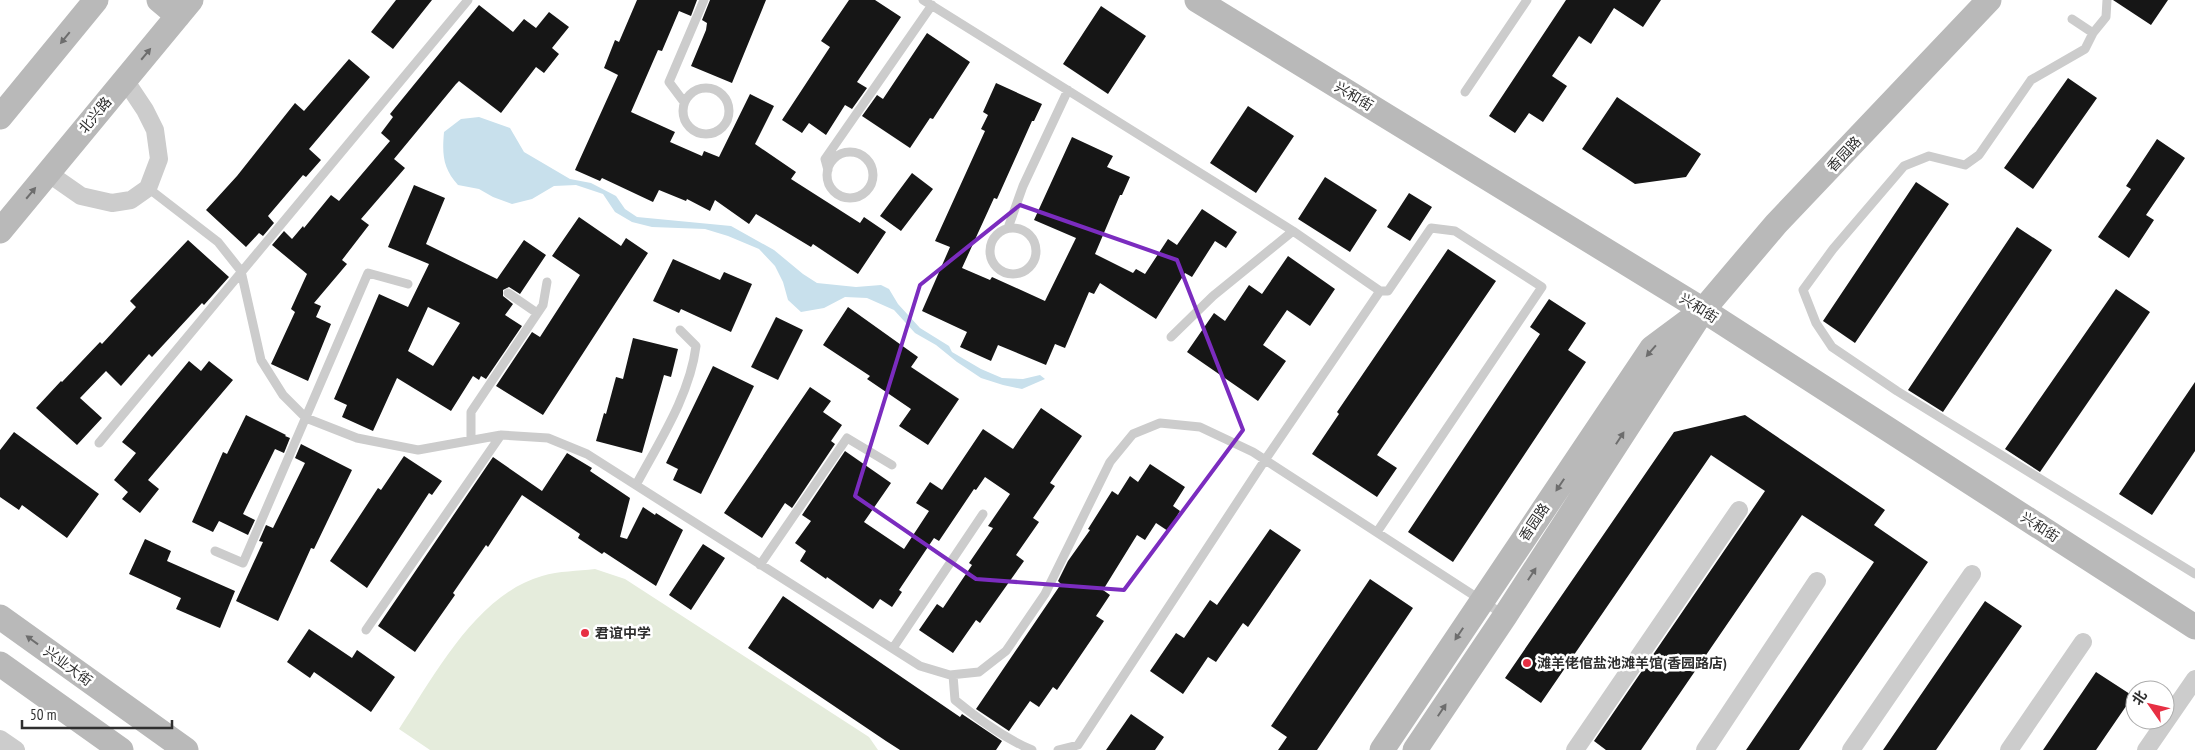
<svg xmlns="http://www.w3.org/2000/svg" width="2195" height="750" font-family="'PT Sans Narrow','Noto Sans SC',sans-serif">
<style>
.green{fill:#e5ecdc}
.water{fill:#c8e0ec}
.building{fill:#161616;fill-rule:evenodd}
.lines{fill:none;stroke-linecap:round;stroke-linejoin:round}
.lane{stroke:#ccc;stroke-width:9}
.street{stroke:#ccc;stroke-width:18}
.secondary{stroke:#b9b9b9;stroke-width:25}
.oneway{fill:#6d6d6d}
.marked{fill:none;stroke:#7b2cbf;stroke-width:4;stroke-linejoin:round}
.poi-dot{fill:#e72f43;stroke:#fff;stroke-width:2}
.labels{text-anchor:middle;stroke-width:5;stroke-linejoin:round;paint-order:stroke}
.street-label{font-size:14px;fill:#2f2f2f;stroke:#fff}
.poi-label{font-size:14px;font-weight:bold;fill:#2f2f2f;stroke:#fff;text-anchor:start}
</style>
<rect width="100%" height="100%" fill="#fff"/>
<path class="green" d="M595,569L625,579L869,737L878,750H430L399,729C435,675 476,595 542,576C559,571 578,571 595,569Z"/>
<path class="water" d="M479,117L510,128L524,152L570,179L591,183L616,196L625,209L637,217L731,226L774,250L803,274L817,283L856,287L881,285L889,289L898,304L920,328L949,346L952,352L981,369L1002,378L1023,379L1040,375L1045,379L1022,389L1003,385L981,378L957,362L936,345L915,333L894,310L867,298L845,297L824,308L801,312L788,300L783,282L775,266L759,249L728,236L705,229L652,227L632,222L615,212L603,194L576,185L554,186L532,199L512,204L493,197L479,189L458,185C443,168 442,155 444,132L461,119Z"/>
<path class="building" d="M396,0H432L393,49L371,32Z
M637,0H697L691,16L679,11L662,51L658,50L631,112L675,132L670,142L702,156L704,151L719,157L750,94L774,106L755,144L796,172L791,179L860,223L864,217L886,232L858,274L813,244L811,247L756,214L749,224L715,200L710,211L687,199L686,201L659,190L653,202L602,178L600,181L575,170L618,75L604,68L615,40L619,42Z
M710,0H766L732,83L691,66L706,30L707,23L702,20Z
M849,0H875L901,17L857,82L867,88L852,109L845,105L826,135L809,123L802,133L782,120L830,47L821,41Z
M1566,0H1661L1643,27L1614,8L1591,44L1579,36L1552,76L1567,86L1543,122L1529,113L1515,133L1489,116Z
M2113,0H2168L2151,25Z
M479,5L513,32L524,19L536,28L549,12L569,27L552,48L559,54L544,73L536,67L501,113L459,81L456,84L394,159L405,168L361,219L369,225L342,260L347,264L314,303L321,306L316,317L331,324L308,381L271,364L295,312L291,309L307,274L272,245L284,231L292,239L303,226L304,228L331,195L339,201L390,141L381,133L393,117L390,114Z
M1101,6L1146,36L1108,94L1063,64Z
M927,33L970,62L933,119L930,118L910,148L862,116L877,95L883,99Z
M349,59L370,77L309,149L321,160L306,177L303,175L268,216L274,223L263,236L259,233L246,247L206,210L237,176L295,103L304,111Z
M2068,78L2097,98L2033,189L2004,168Z
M996,83L1042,104L1034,121H1032L997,199L994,198L962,268L990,280L992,277L1045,301L1076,238L1034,220L1072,137L1113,156L1107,167L1130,177L1122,195H1120L1095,254L1133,273L1136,269L1145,274L1168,239L1177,245L1202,209L1237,232L1226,248L1215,241L1192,277L1185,273L1156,319L1100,283L1094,294L1089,292L1065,348L1055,344L1046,365L998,345L991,361L960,347L967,332L922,311L950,247L935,241L985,131L981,129L988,115L983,112Z
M1617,97L1701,154L1686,177L1635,184L1582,149Z
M1248,106L1294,136L1256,193L1210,163Z
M2157,139L2185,158L2146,215L2154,220L2129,258L2098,237L2131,189L2126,186Z
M912,173L933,189L901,231L880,216Z
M1325,177L1377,210L1350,252L1298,219Z
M1916,182L1949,204L1855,343L1823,321Z
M414,185L445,198L426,244L497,279L524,240L546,255L520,294L509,287L503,290V296L513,304L505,315L522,326L486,379L481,376L479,380L473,376L451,411L397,378L373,431L342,417L347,405L334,399L379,294L408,307L429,264L388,247ZM428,307L460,323L433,366L408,351Z
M1409,193L1432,207L1410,241L1387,227Z
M579,217L621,246L626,238L648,253L543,415L496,386L532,332L540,337L580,275L552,256Z
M2017,227L2052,250L1943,412L1908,390Z
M188,240L229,277L204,305L202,303L152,357L149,354L121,386L106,371L80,398L102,418L77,445L36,408L61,381L62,382L100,342L102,344L136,307L130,301Z
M1448,249L1496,281L1377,455L1397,468L1377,497L1312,454L1339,414L1337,412Z
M1288,256L1335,289L1310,326L1287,310L1263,345L1286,361L1258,401L1187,352L1214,313L1225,321L1249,285L1262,294Z
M673,259L720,280L724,272L752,284L731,332L681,309L679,313L653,301Z
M2116,289L2150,312L2040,472L2005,449Z
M1549,299L1586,323L1568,350L1586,362L1453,562L1408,532L1540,334L1530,327Z
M848,307L918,357L911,367L959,399L928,445L899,426L911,409L867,379L870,376L823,345Z
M776,317L803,330L778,380L751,367Z
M633,338L678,349L671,377L664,375L642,453L596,441L604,413L606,414L616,377L623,379Z
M189,361L201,371L209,361L233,380L148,480L159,489L140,513L122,499L128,492L114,480L136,453L122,442Z
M713,366L754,386L701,494L673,480L678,469L666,463Z
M2195,382V451L2152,515L2119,494Z
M810,387L831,401L823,412L842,425L831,441L835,444L792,508L785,503L762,538L724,513Z
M1041,408L1082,436L1050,483L1055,486L1033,518L1039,522L1016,555L1024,561L980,623L976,620L953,653L919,630L937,604L943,608L972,565L969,563L993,528L988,526L1010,494L985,477L976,490L974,489L939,541L934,538L899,590L902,592L892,607L880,599L873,609L827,577L826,579L800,561L806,551L795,543L811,521L802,515L845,451L891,483L864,522L904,549L929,511L916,503L930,482L942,490L983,429L1013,449Z
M246,415L286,435L285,436L290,438L284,453L275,449L243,514L255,520L248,535L219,521L213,532L192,522L223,452L227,454Z
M1745,415L1885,510L1874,525L1928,562L1799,750H1746L1874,562L1802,515L1641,750H1606L1594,741L1765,491L1711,455L1541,703L1505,678L1674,432Z
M14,432L99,494L67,538L22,505L19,510L0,497V450Z
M301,444L352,470L314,549L311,548L278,621L236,601L263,542L259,541L266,525L273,528L305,463L295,458Z
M567,453L592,468L590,471L630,498L620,537L627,539L643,507L655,515L656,513L683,530L656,586L604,552L602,554L578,538L580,534L522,495L488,547L486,545L453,593L455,595L415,652L378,626L493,457L542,491Z
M404,456L442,481L432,495L429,493L367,588L330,561L378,488L381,490Z
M1150,464L1185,487L1173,506L1180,511L1168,531L1156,523L1145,540L1137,535L1103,590L1110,595L1096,616L1104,621L1057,690L1053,687L1039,707L1030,701L1009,731L976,709L1061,584L1058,581L1068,561L1090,530L1088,529L1112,491L1118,495L1130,476L1138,482Z
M1270,529L1301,550L1248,627L1243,623L1216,662L1208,657L1183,694L1150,671L1176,633L1184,638L1210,600L1217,605Z
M145,539L171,551L167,561L235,591L220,628L176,609L181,598L129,574Z
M703,544L725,558L691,610L669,595Z
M1370,579L1413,608L1317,750H1278L1287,737L1271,726Z
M783,596L960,717L962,714L1002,741L996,750H900L886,741L748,648Z
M1985,601L2022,626L1936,750H1883Z
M309,629L352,658L357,650L395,677L371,712L314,672L310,678L287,662Z
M2096,672L2133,696L2096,750H2043Z
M1131,714L1164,737L1155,750H1106Z"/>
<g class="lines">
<path class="lane" d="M923,0L1293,231L1380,291H1388L1431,228L1455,231L1542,287L1377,532
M2107,0L2106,17L2093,33L2085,49L2031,80L1979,155L1965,165L1929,156L1904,166L1833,249L1803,290L1816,323L1832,347L1897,391L2195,574
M2072,19L2093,33
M683 111a23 23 0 1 1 46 0a23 23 0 1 1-46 0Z
M1465,92L1527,0
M684,102L669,82L704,0
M827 175a23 23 0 1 1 46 0a23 23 0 1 1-46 0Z
M828,170L825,159L932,5
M148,188L218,242L241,271L261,360L283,395L306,418L357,438L418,450L501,435L548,438L587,454L920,666L950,675L979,672L1006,651L1045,594L1110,462L1133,434L1160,423L1200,427L1253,452L1504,615
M990 251a23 23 0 1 1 46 0a23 23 0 1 1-46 0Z
M1008,228L1023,186L1068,90
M508,293L537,313
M1171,337L1213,296L1293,231
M471,440V412L543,305L547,282
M99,443L468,0
M636,485C659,442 690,395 696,346L680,330
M215,551L243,563L368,273L408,284
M760,565L847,438L892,465
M366,630L501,435
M893,648L983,514
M953,675L955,700C978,719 1004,738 1032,750
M1058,750L1078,745L1265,460L1380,291"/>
<path class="street" d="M48,173L81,196L112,203L131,200L148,188L159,159L155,130L145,110L125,80
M0,739L16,750
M1575,750L1739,510
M1705,750L1817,581
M1851,750L1972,574
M2009,750L2083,642
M2146,750L2195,679"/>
<path class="secondary" d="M159,0L178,16
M1197,0L1703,310L2195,627
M0,117L96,0
M0,231L191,0
M0,617L186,750
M0,664L121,750
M1382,750L1652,348L1691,319
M1415,750L1505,616L1703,310L1776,224L1989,0"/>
</g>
<defs><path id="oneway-solid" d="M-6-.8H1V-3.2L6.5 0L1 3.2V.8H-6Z" transform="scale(1.25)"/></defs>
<g class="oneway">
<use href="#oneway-solid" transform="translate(65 38) rotate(129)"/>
<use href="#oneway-solid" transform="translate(146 54) rotate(-50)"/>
<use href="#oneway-solid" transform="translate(31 193) rotate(-50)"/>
<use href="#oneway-solid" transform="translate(1651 351) rotate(131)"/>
<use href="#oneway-solid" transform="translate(1620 438) rotate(-57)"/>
<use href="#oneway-solid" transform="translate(1560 485) rotate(124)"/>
<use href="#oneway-solid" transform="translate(1532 574) rotate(-57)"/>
<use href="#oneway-solid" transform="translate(1459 634) rotate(124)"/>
<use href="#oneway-solid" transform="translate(32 640) rotate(-144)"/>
<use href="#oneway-solid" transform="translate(1442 710) rotate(-56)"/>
</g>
<path class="marked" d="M1020,205L1177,260L1243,430L1124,590L976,579L855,496L920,285Z"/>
<g class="poi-dot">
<circle cx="585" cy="633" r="5"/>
<circle cx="1527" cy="663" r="5"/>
</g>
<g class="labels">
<g class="street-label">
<text transform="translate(1354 96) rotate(31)" y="5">兴和街</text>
<text transform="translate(95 115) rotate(-50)" y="5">北兴路</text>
<text transform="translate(1844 154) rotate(-47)" y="5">香园路</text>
<text transform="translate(1699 308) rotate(32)" y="5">兴和街</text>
<text transform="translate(1534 522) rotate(-56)" y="5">香园路</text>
<text transform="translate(2040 527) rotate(33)" y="5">兴和街</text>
<text transform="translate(68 666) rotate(36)" y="5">兴业大街</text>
</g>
<g class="poi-label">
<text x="595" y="638">君谊中学</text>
<text x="1537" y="668">滩羊佬倌盐池滩羊馆(香园路店)</text>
</g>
</g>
<g transform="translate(2150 705) rotate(304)"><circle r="24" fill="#ffffff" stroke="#acacac"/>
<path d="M0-4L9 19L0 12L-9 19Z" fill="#e72f43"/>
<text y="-8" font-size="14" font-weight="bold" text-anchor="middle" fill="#2f2f2f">北</text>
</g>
<path d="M22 720v8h150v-8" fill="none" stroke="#2f2f2f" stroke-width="2.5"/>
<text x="30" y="720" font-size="15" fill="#2f2f2f" stroke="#ffffff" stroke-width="4" paint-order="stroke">50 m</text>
</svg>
